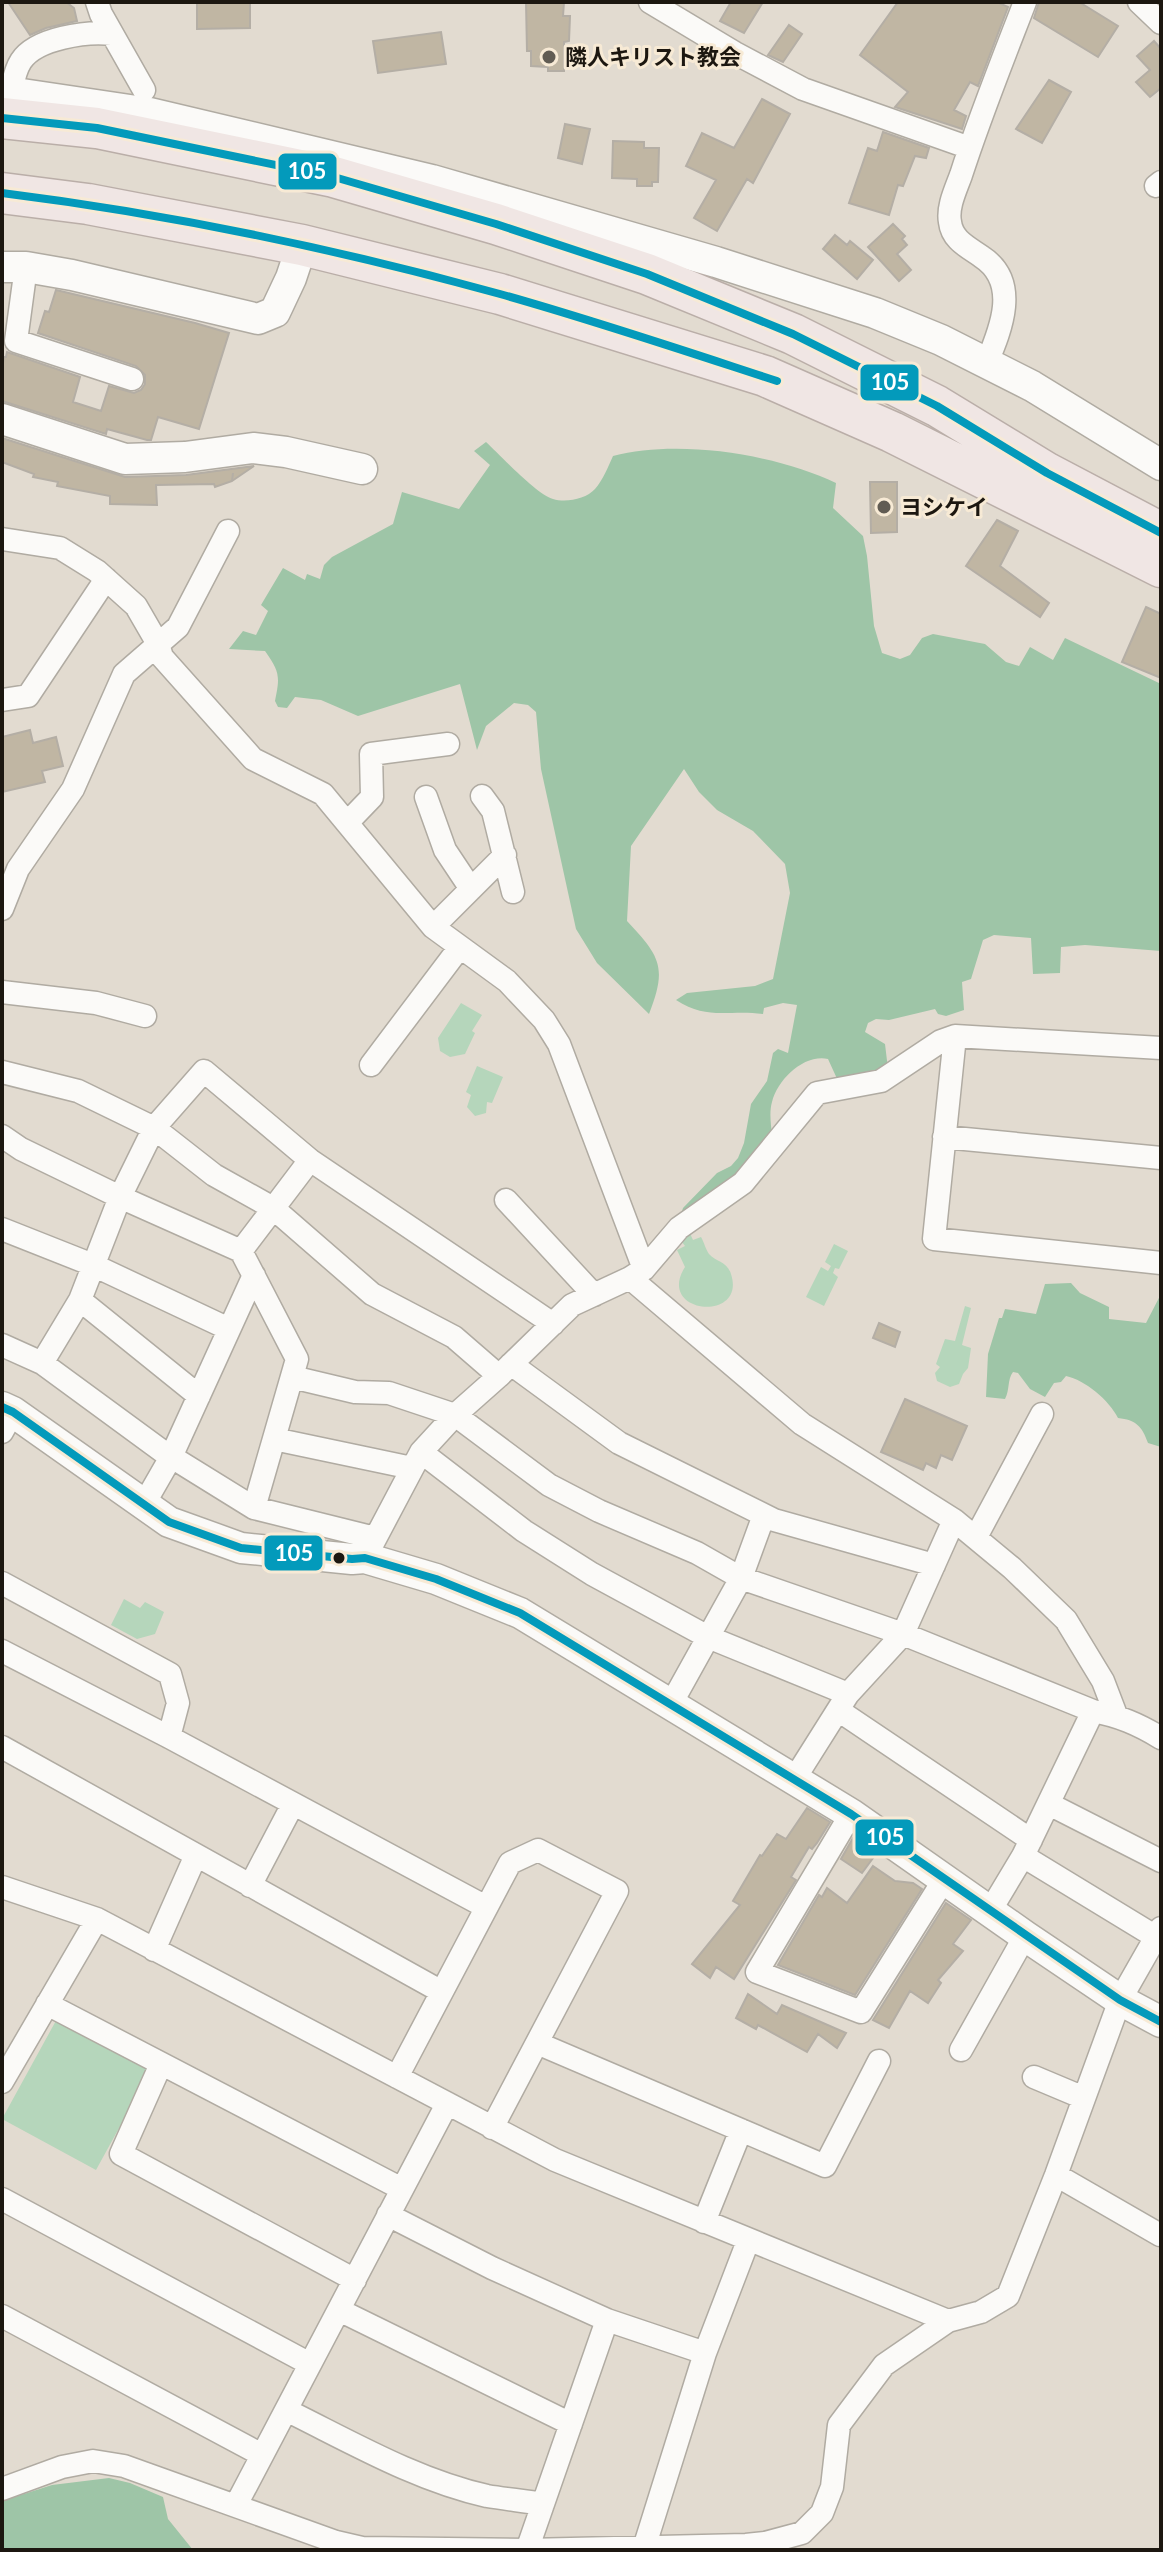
<svg xmlns="http://www.w3.org/2000/svg" width="1163" height="2552" font-family="Lato,'Noto Sans JP',sans-serif">
<style>
.green{fill:#b5d6bb}
.forest{fill:#9ec5a7}
.building{fill:#c0b6a3;stroke:#b4aea5;stroke-width:2}
.lines{fill:none;stroke-linecap:round;stroke-linejoin:round}
.street-casing{stroke:#b0aba2;stroke-width:25}
.secondary-casing{stroke:#b0aba2;stroke-width:33}
.highway-casing{stroke:#baaea8;stroke-width:43}
.street{stroke:#fbfaf8;stroke-width:22}
.secondary{stroke:#fbfaf8;stroke-width:30}
.highway{stroke:#f0e6e4;stroke-width:40}
.bus-1-casing{stroke:#f7ead5;stroke-width:14}
.bus-1{stroke:#039abb;stroke-width:8}
.poi-dot{fill:#615c53;stroke:#f7ead5;stroke-width:3}
.bus-dot{fill:#1c1710;stroke:#f7ead5;stroke-width:3}
.labels{text-anchor:middle;stroke-width:6;stroke-linejoin:round;paint-order:stroke}
.poi-label{font-size:22px;font-weight:bold;fill:#1c1710;stroke:#f7ead5;text-anchor:start}
.line-badge{stroke:#f7ead5;stroke-width:3}
.badge-label{font-size:22px;text-anchor:middle;font-weight:bold;fill:#fff}
</style>
<rect width="100%" height="100%" fill="#e2dbd0"/>
<path class="green" d="M461,1003L482,1015L472,1031L475,1033L465,1054L450,1057L440,1051L438,1038Z
M477,1066L503,1077L492,1103L487,1102L486,1113L475,1116L467,1107L471,1095L466,1092Z
M688,1229L693,1240L701,1237C704,1242 706,1250 709,1254C716,1262 727,1261 731,1274C747,1323 655,1314 685,1267L677,1250L685,1246L678,1237Z
M834,1244L848,1251L839,1269L835,1268L833,1273L838,1277L824,1306L806,1297L821,1267L828,1271L831,1266L825,1262Z
M965,1306L971,1308L962,1345L971,1348L968,1368L963,1374L959,1384L950,1387L937,1381L935,1373L940,1367L936,1364L945,1339L955,1341Z
M124,1599L140,1608L145,1602L164,1612L155,1634L137,1639L111,1625Z
M58,2017L152,2068L96,2170L2,2119Z"/>
<path class="forest" d="M486,442C500,455 537,495 553,499C566,503 586,499 595,489C603,480 608,467 613,456C678,439 776,454 836,483L833,508L863,536L867,556L874,626L882,653L900,659L910,655L922,638L933,634L985,644L1006,662L1019,666L1030,647L1053,660L1065,638L1161,684V951L1085,945L1061,947L1060,973L1033,974L1031,938L994,935L983,940L971,979L962,982L964,1010L946,1016L938,1014L935,1009L889,1020L876,1019L868,1023L865,1032L885,1044L888,1069L839,1083L828,1059C804,1054 778,1079 772,1102C769,1112 771,1125 772,1135L738,1174L679,1220L683,1208L717,1173L731,1166L738,1158L744,1143L751,1104L767,1081L773,1053L778,1049L788,1053L797,1005L783,1003L764,1008L763,1014C729,1009 708,1021 676,1000L687,993L755,986L773,979L790,893L785,864L753,831L717,810L699,792L684,769L631,846L627,921C661,957 667,968 649,1014L597,963L576,929L541,769L536,712L528,705L514,703L486,726L477,750L460,684L358,716L321,700L295,697L287,708L278,707L275,701C280,677 280,672 265,651L229,649L243,631L256,635L268,611L261,605L283,568L305,580L307,574L320,579L324,565L332,557L393,524L402,492L459,509L490,465L474,451Z
M1071,1283L1080,1293L1109,1307V1319L1146,1323L1161,1294C1161,1311 1157,1340 1161,1355V1447L1148,1443C1142,1426 1136,1420 1118,1418C1109,1400 1085,1380 1066,1376L1061,1382L1054,1383L1045,1397L1030,1389L1018,1373L1013,1372C1007,1380 1010,1390 1005,1399L986,1397L988,1354L999,1318H1002L1005,1309L1036,1314L1045,1284Z
M109,2478L130,2483L163,2497L168,2519L193,2550H2V2501L52,2485Z"/>
<path class="building" d="M8,2H66L74,8L77,21L46,28L30,35Z
M197,2H250V28L197,29Z
M526,2H564L563,16H570L569,41L564,42V71H548V67L531,66V51H527Z
M731,2H763L744,33L720,21Z
M898,2H997L1008,7L978,86L970,82L954,110L966,116L962,129L895,107L908,92L860,55Z
M1039,2H1079L1118,26L1098,57L1034,18Z
M789,25L802,34L783,62L768,55Z
M441,32L446,64L378,73L373,41Z
M1154,41L1161,49V88L1150,97L1136,82L1150,70L1137,56Z
M1049,80L1071,92L1042,143L1016,129Z
M762,99L790,114L753,183L747,179L717,231L694,218L716,180L686,166L702,133L734,148Z
M565,124L590,129L582,164L558,158Z
M883,132L929,148L926,158L915,156L903,186L898,185L889,215L849,203L868,148L877,151Z
M613,141L644,142V148H659L658,182H652V186H637V179L612,178Z
M893,224L905,236L902,239L907,245L897,254L911,270L899,281L868,247Z
M835,235L847,245L850,241L873,260L857,279L823,249Z
M56,290L195,323L229,333L199,429L158,417L151,440H147L107,429L106,434L2,401V368L4,357H6L7,352L80,377L73,402L101,411L109,386L134,393L141,390L145,384V375L136,366L38,333L45,311L49,312Z
M2,438L125,477L186,475L254,466L232,481L233,473L232,481L215,487L214,484L156,485L157,505L110,504V496L57,486L58,482L33,477L34,474L2,462Z
M870,482H897V532L871,533Z
M997,520L1018,531L1000,566L1049,603L1040,617L966,566Z
M1146,607L1161,614V678L1122,662Z
M30,730L33,743L56,737L63,766L42,771L45,782L2,792V737Z
M879,1323L900,1332L895,1347L873,1338Z
M905,1399L967,1426L952,1460L941,1455L936,1468L926,1463L923,1470L881,1452Z
M807,1808L830,1822L817,1843L812,1849L809,1847L791,1877L796,1880L734,1979L716,1967L710,1978L692,1964L740,1905L733,1901L760,1855L762,1856L777,1834L786,1839Z
M853,1838L876,1854L862,1873L841,1859Z
M873,1866L895,1881L913,1883L922,1889L855,1995L778,1965L819,1895L822,1897L827,1888L847,1903Z
M946,1903L971,1920L953,1944L963,1951L938,1980L941,1983L928,2003L910,1991L889,2028L873,2020Z
M748,1994L777,2014L782,2005L846,2033L837,2048L818,2034L807,2052L758,2025L756,2029L736,2018Z"/>
<g class="lines">
<g class="street-casing">
<path id="street" d="M97,2L101,14L144,90
M650,2L735,53L803,89L970,148
M1139,2L1161,23
M11,92C13,82 15,70 21,61C36,38 87,31 112,34
M1156,186L1161,182
M26,267L16,341L132,379
M987,362C1001,329 1020,282 982,257C968,247 952,240 950,222C947,207 956,189 961,175C980,116 1003,59 1025,2
M2,539L60,548L97,571L136,606L158,644L162,657L253,759L323,794L433,927L507,981L544,1020L559,1044L644,1269
M2,700L28,696L106,579
M482,796L493,811L513,892
M426,797L445,850L471,889
M347,823L372,797L371,754L448,744
M2,909L18,869L73,789L124,674L178,627L228,531
M433,927L505,855
M2,992L96,1003L145,1016
M1161,1048L955,1036L934,1239L1161,1263
M371,1065L460,947
M2,1072L78,1091L154,1128L214,1175L273,1208L372,1294L454,1337L499,1376
M2,1136L21,1149L120,1197L241,1251
M944,1137L1161,1158
M310,1160L241,1251L297,1359L254,1508L375,1538
M506,1200L594,1295
M2,1229L93,1265L229,1329
M630,1278L802,1424L954,1520L1012,1568L1066,1620L1103,1681L1116,1715
M80,1300L199,1396
M2,1345L42,1363L80,1300L120,1197L154,1128L204,1071L310,1160L553,1324
M42,1363L162,1451L254,1508
M511,1364L619,1443L774,1520L934,1565
M292,1377L355,1392L389,1393L455,1415L549,1485L599,1511L697,1553L741,1578L903,1634L1093,1711C1119,1716 1138,1724 1161,1738
M2,1432L13,1412
M274,1439L412,1468
M421,1452L524,1531L592,1574L708,1637L848,1694
M144,1504L171,1457L254,1275
M976,1537L1042,1414
M365,1558L421,1452L455,1415L499,1376L572,1305L630,1278L644,1269L679,1228L743,1183L817,1093L881,1081L941,1041L955,1036
M2,1583L170,1674L178,1703L169,1737
M2,1651L169,1737L486,1907
M671,1704L741,1578L764,1515
M838,1710L1031,1840
M2,1747L442,1992
M795,1778L848,1694L903,1634L954,1520
M1049,1804L1161,1861
M851,1814L757,1972L861,2012L945,1878
M1023,1856L1156,1937
M250,1886L293,1804
M2,1887L97,1919L555,2160L948,2321
M990,1911L1023,1856L1093,1711
M154,1950L196,1855
M47,2004L402,2189
M537,2043L825,2166L879,2061
M961,2050L1025,1936
M161,2064L121,2154L355,2280
M397,2077L510,1863L538,1850L617,1891L492,2128
M1034,2077L1084,2098
M2,2082L97,1919
M1056,2175L1160,2235
M2,2199L310,2364
M388,2215L492,2268L607,2320L705,2353
M704,2222L741,2130
M339,2310L571,2424
M2,2316L262,2455
M286,2410C351,2442 416,2480 487,2496C505,2499 525,2501 543,2504
M2,2489L62,2467L93,2461L124,2466L336,2542L362,2548L527,2550L746,2545L765,2543L802,2533L822,2513L832,2487L839,2425L884,2365L948,2321L981,2312L1008,2296L1056,2175L1120,2000L1161,1928
M236,2505L447,2104
M644,2548L705,2353L748,2241
M527,2550L607,2320"/>
</g>
<g class="secondary-casing">
<path id="secondary" d="M2,91L150,113L432,180L716,262L875,313L941,340L1032,386L1161,465
M2,267H26L72,275L258,319L275,312L291,278L302,245
M2,419L125,459L185,457L253,448L286,452L362,469
M2,1407L13,1412L169,1522L241,1548L352,1559L365,1558L436,1579L520,1613L851,1814L1025,1936L1120,2000L1161,2022"/>
</g>
<g class="highway-casing">
<path id="highway" d="M2,118L97,128L334,177L496,224L647,274L793,334L937,406L1047,473L1161,533
M2,193L88,204L302,245L500,294L765,376L892,432L1161,567"/>
</g>
<use href="#street" class="street"/>
<use href="#secondary" class="secondary"/>
<use href="#highway" class="highway"/>
<g class="bus-1-casing">
<path id="bus-1" d="M2,118L97,128L334,177L496,224L647,274L793,334L937,406L1047,473L1161,533
M2,193C170,214 337,249 500,294C593,320 685,351 777,381
M2,1407L13,1412L169,1522L241,1548L352,1559L365,1558L436,1579L520,1613L851,1814L1120,2000L1161,2022"/>
</g>
<use href="#bus-1" class="bus-1"/>
</g>
<g class="poi-dot">
<circle cx="549" cy="57" r="8"/>
<circle cx="884" cy="507" r="8"/>
</g>
<circle class="bus-dot" cx="339" cy="1558" r="7"/>
<g class="labels">
<g class="poi-label">
<text x="565" y="65">隣人キリスト教会</text>
<text x="900" y="515">ヨシケイ</text>
</g>
</g>
<g class="line-badge">
<rect x="277" y="152" width="61" height="39" rx="8" fill="#039abb"/>
<rect x="859" y="363" width="61" height="39" rx="8" fill="#039abb"/>
<rect x="263" y="1534" width="61" height="38" rx="8" fill="#039abb"/>
<rect x="854" y="1818" width="61" height="39" rx="8" fill="#039abb"/>
</g>
<g class="badge-label">
<text x="307" y="179">105</text>
<text x="890" y="390">105</text>
<text x="294" y="1561">105</text>
<text x="885" y="1845">105</text>
</g>
<rect width="1163" height="2552" fill="none" stroke="#1c1710" stroke-width="8"/>
</svg>
